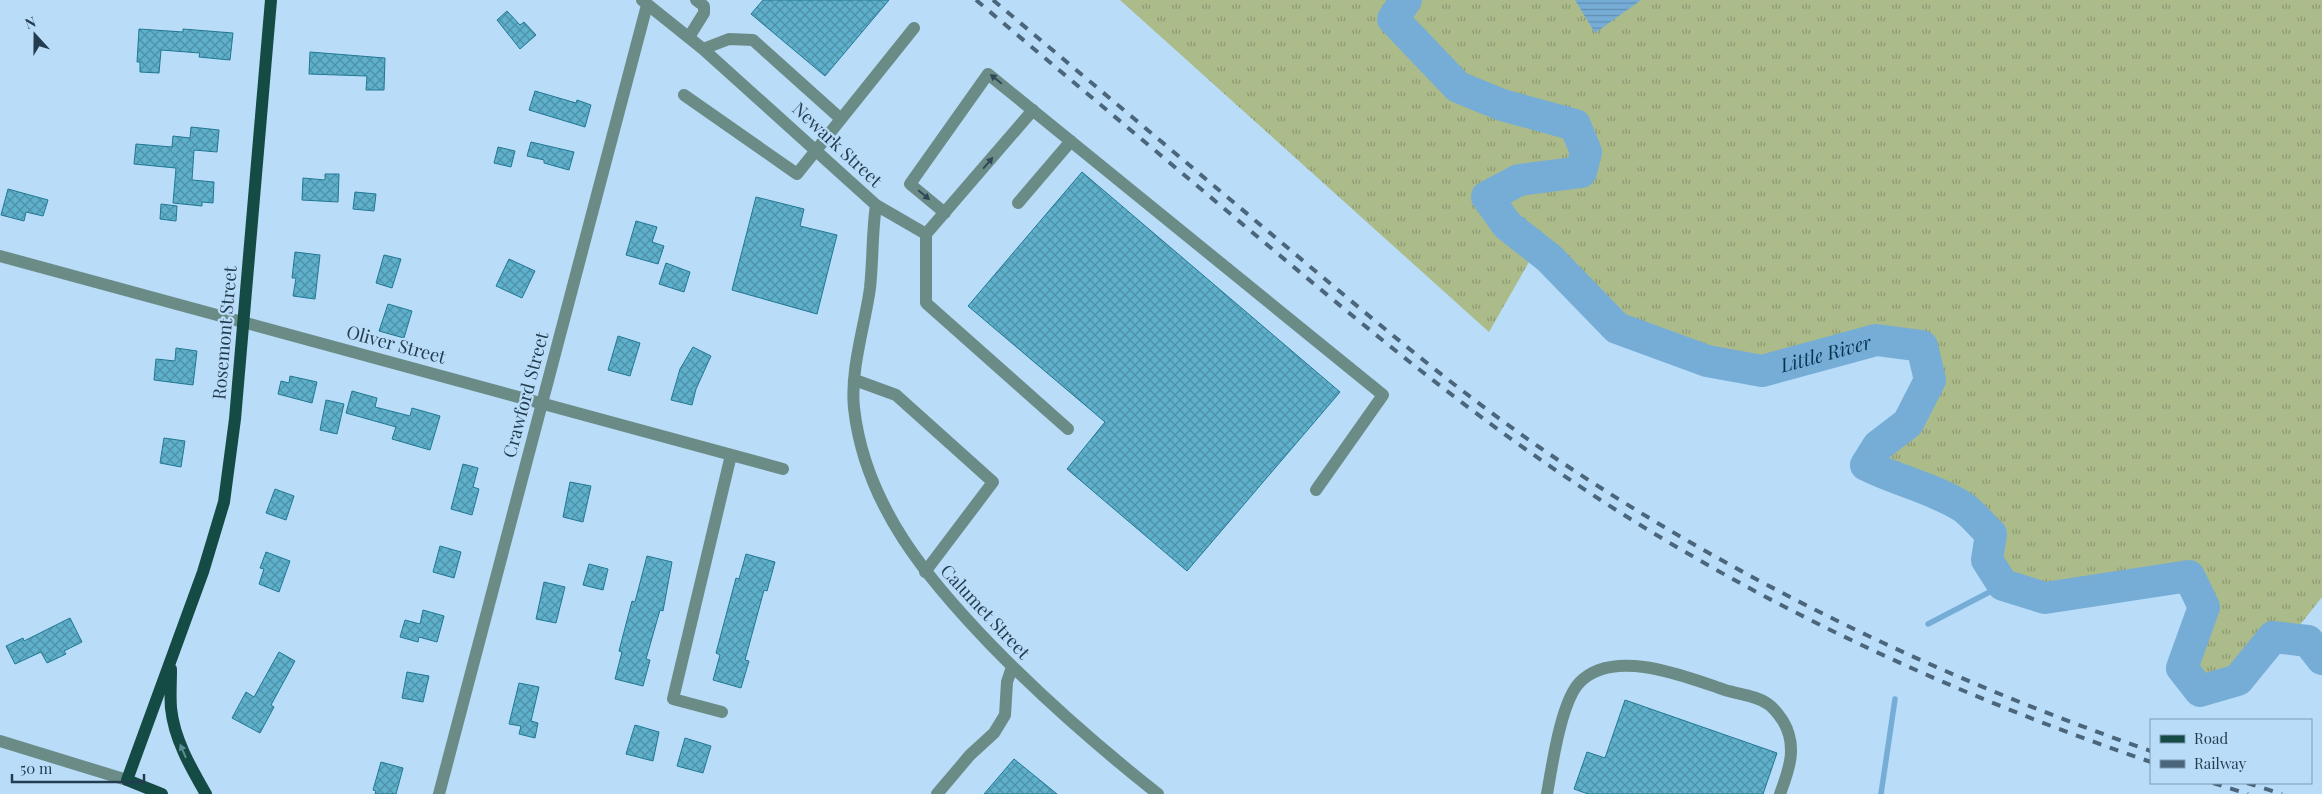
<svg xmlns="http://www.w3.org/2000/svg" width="2322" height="794" font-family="'Playfair Display',serif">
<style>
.grass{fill:url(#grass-tufts);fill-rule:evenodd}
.water{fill:url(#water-rules)}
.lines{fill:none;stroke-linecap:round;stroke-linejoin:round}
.stream{stroke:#76add7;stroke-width:5.5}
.river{stroke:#76add7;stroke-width:32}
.building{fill:url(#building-cross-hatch);stroke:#207893}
.minor{stroke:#6b8c86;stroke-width:12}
.major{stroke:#144b44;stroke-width:12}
.rail{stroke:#4b657b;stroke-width:4;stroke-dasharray:9 9;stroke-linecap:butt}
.oneway{fill:#2f4857}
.oneway2{fill:#5e8c95}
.labels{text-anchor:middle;stroke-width:4.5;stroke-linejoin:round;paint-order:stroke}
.street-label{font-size:18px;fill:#243c4f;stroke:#b9dcf8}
.water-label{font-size:19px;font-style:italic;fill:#05334f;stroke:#b9dcf8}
</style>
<defs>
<pattern id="grass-tufts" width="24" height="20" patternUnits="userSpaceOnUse" patternTransform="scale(1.25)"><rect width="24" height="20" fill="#acbb8a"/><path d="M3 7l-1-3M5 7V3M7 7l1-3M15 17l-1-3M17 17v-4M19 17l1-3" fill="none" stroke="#8c9973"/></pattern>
<pattern id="water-rules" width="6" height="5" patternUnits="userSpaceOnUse" patternTransform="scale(1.25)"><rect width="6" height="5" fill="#76add7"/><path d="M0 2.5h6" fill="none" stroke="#618eb1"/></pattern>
<pattern id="building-cross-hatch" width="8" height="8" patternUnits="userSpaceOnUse" patternTransform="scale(1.25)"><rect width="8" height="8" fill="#5eb0cb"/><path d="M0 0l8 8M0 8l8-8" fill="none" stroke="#4d90a7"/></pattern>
</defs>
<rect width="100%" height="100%" fill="#b9dcf8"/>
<path class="grass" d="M1120,0H2322V597L2296,630L2273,637L2238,680L2200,691L2182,668L2204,607L2189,576L2045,598L2003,585L1987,560L1991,534L1964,508L1866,465L1908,423L1930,380L1922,346L1876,340L1762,371L1618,337L1537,248L1489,332ZM1466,90L1561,120L1562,121L1502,105ZM1490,201L1533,244V245L1507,225Z"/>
<path class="water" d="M1575,0H1641L1595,33Z"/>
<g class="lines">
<path class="stream" d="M1928,624L2003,585
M1881,794L1895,699"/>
<path class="river" id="s1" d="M1406,0L1393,19L1458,87L1502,105L1575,125L1586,152L1581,172L1519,180L1487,197L1507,225L1549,258L1617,328L1707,361L1762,371L1876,340L1922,346L1930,380L1908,423L1878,446L1866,465C1898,481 1933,488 1963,507C1973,514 1982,526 1991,534L1987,560L2003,585L2045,598L2189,576L2204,607L2182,668L2200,691L2238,680L2273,637L2308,641L2322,659"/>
</g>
<path class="building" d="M763,0H889L825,76L751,14Z
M507,11L520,25L524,22L536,35L520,49L497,20Z
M139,29L183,32V29L233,33L230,60L199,57L200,53L161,50L159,73L140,72V62H137Z
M310,52L385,58L384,90H366L367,76L309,74Z
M535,91L576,103L577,100L591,105L585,127L529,110Z
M191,127L219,130L217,152L194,150L192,180L214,182L213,203L202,202V206L173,203L176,168L134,164L136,144L172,147L173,136L190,138Z
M531,142L574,152L569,170L544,163V160L527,156Z
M498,147L515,151L511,167L494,163Z
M1082,172L1340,392L1187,571L1067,469L1105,422L968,306Z
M325,174H339L338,202L302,200L303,178L325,180Z
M8,189L48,200L43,216L26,212L24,221L1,215Z
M355,192L376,194L374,211L353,209Z
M756,197L804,209L800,226L837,235L817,314L732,290Z
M161,204L177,206L176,221L160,219Z
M636,221L657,227L652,242L664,246L658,264L626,255Z
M295,252L320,255L315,299L293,296L296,278H292Z
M384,255L401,259L392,288L376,283Z
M509,259L535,271L522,298L496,286Z
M666,263L690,272L684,292L659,284Z
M388,304L412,311L404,338L379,331Z
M618,336L640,343L630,376L608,370Z
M693,347L711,356L696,389L692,405L671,400L680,369Z
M176,348L197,351L193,385L154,380L156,359L175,361Z
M290,376L317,382L312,403L278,394L281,381L289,383Z
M352,391L377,398L375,407L410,416L412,408L440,416L430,450L392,439L396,427L346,413Z
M326,400L344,404L337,434L320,430Z
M164,438L185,441L181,467L160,463Z
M463,464L478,468L473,487L479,489L472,515L451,509Z
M570,482L591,486L583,522L563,517Z
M275,489L294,496L286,520L266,513Z
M440,546L461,552L454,578L433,572Z
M266,552L290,561L279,592L259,584L264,569L260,568Z
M746,554L775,562L767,591L764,590L745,660L749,661L741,688L713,680L720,655L716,653L736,578L739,579Z
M647,556L672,562L663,611L660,610L646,659L650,660L643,686L615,679L622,652L619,651L632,601L635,602Z
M589,564L608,569L603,590L583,585Z
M544,582L565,587L556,623L536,619Z
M423,610L444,616L437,642L419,637L418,642L400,637L405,620L420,624Z
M70,618L82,642L64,651L66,654L47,663L41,652L15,664L6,646L23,638L24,641Z
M279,652L295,661L271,705L274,707L260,733L232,718L246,692L254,697Z
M407,672L429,676L423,702L402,698Z
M519,683L539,687L531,721L538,723L535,738L519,734L521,726L509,724Z
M1625,700L1777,753L1763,794H1588L1574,789L1587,752L1605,758Z
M635,725L659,732L653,761L626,754Z
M685,738L711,746L703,773L677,766Z
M1014,759L1057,794H984Z
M381,762L403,768L396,794H375L376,791L373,790Z"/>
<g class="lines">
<path class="minor" d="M642,0L703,49L876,205C872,232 873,260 870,288C865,325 850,370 854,408C865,506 928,580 994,648C1046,701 1101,749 1158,794
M689,37L704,13V6L696,0
M703,49L729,39L753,40L841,119
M684,95L797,174L914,28
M1018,203L1071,141
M876,205L926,234V303L1068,429
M945,213L910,184L988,74L1383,395L1316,490
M926,234L1033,110
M0,256L783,469
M855,380L896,395L993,482L925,572
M722,712L673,699L731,455
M0,741L127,780
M439,794L647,5
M937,794L970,755L994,733L1005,715L1007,682L1012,667
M1547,794C1552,766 1561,701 1580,682C1614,647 1687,677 1725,690C1738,694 1758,696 1768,704C1774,708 1779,715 1783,721C1798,746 1789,770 1780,794"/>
<path class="major" d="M171,669C171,682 170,696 171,708C174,739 191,768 206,794
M162,794L127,780L203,572L224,502L235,419L271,0"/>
<path class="rail" d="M976,0C1068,78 1161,155 1253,233C1344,309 1434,385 1531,453C1721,587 1931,687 2151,762
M993,0C1087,79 1182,159 1276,238C1362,310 1447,383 1539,447C1729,577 1934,676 2151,751
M2213,783L2248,794
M2247,783L2282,794"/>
</g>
<defs><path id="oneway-solid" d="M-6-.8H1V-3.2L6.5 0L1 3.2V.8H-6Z" transform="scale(1.25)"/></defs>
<g class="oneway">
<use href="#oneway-solid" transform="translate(996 79) rotate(-141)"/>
<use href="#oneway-solid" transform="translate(988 163) rotate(-49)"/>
<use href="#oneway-solid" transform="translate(924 195) rotate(40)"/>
</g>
<use class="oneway2" href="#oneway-solid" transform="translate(183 751) rotate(-113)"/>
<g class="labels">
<g class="street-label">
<text transform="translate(837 145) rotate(43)" y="6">Newark Street</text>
<text transform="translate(225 333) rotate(-85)" y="6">Rosemont Street</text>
<text transform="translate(396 345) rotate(15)" y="6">Oliver Street</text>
<text transform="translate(526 395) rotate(-75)" y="6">Crawford Street</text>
<text transform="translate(985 612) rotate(47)" y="6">Calumet Street</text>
</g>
<g class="water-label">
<text dy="7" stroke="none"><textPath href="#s1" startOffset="792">Little River</textPath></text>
</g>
</g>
<rect x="2150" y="719" width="162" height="65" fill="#b9dcf8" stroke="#7d9cb4"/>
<rect x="2160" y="735" width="25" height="8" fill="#144b44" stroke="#7d9cb4"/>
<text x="2194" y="744" font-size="15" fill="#243c4f">Road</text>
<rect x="2160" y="760" width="25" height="8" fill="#4b657b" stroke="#7d9cb4"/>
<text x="2194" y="769" font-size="15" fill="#243c4f">Railway</text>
<g transform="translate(35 35) rotate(339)" stroke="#b9dcf8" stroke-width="4" paint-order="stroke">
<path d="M0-4L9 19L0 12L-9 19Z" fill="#243c4f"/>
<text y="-8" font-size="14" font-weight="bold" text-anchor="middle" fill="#243c4f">N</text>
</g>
<path d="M12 774v8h132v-8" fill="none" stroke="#243c4f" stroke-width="2.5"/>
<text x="20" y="774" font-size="15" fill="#243c4f" stroke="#b9dcf8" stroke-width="4" paint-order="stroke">50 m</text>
</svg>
